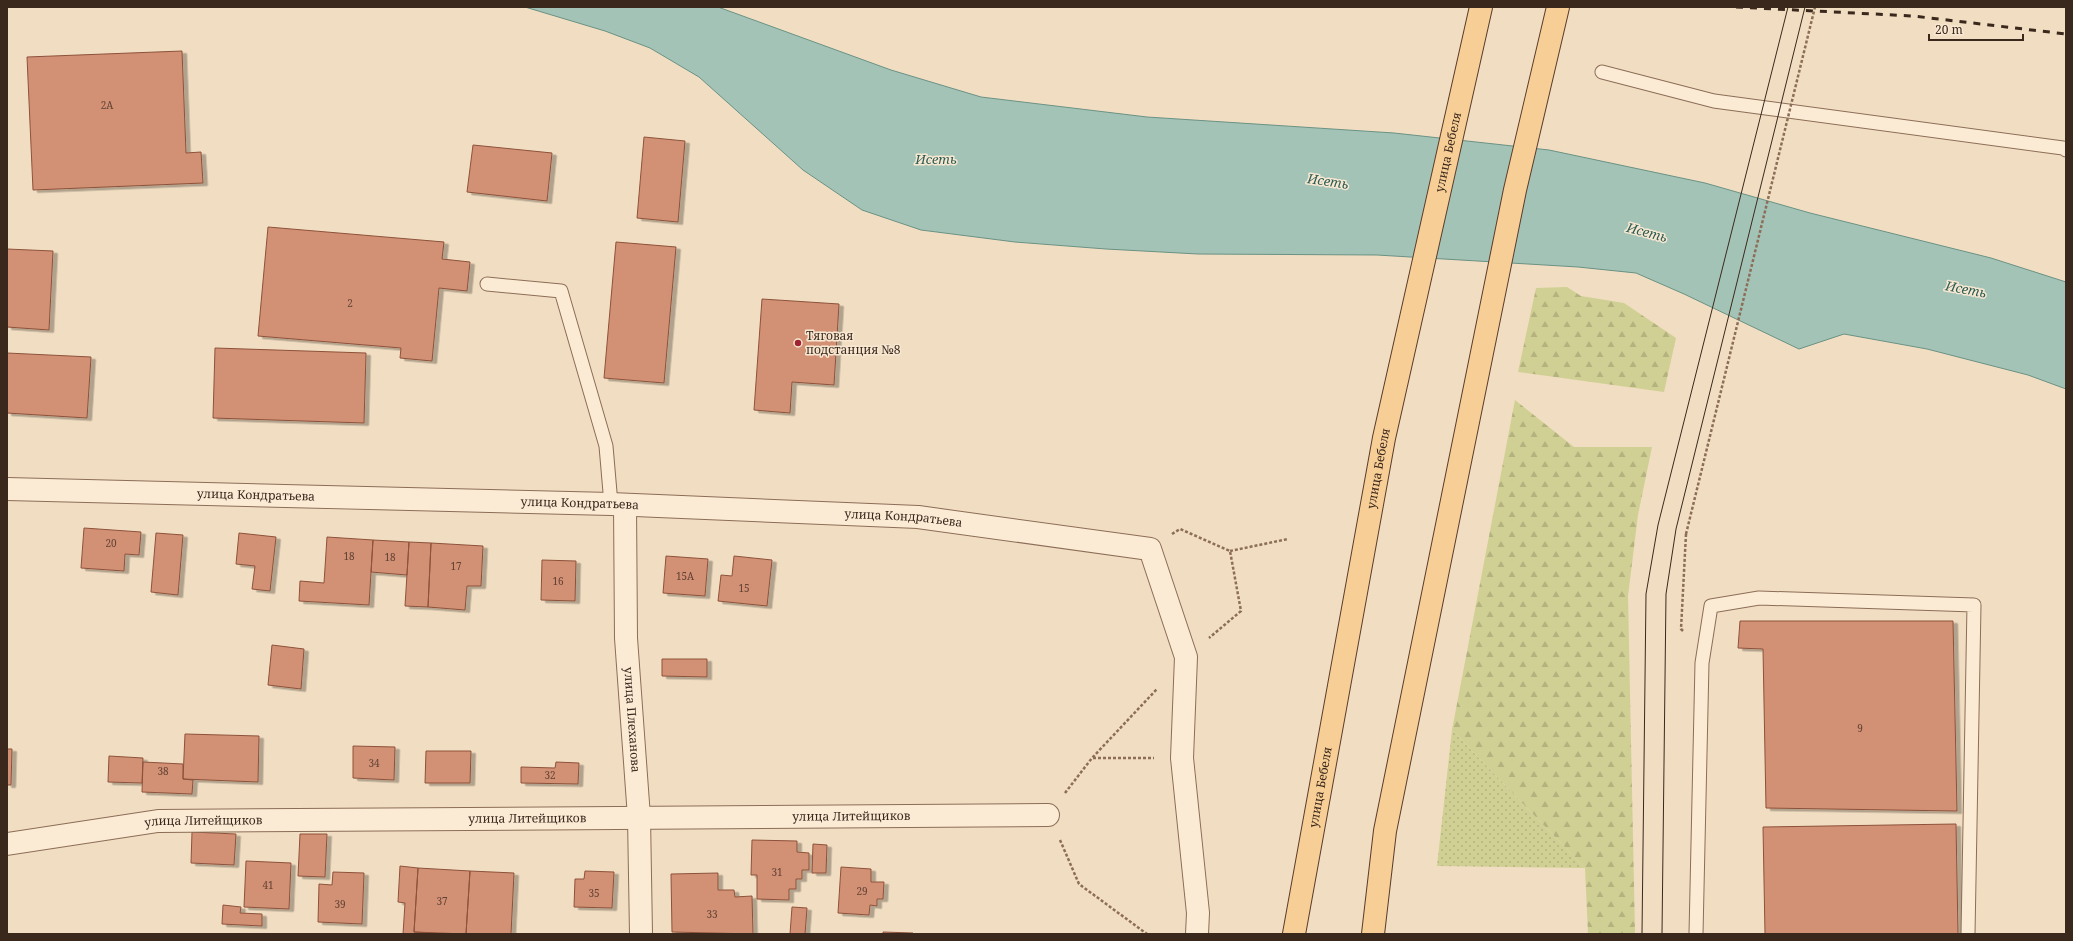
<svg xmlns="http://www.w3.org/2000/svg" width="2073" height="941" font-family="'Noto Serif',serif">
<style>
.green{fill:url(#green-dots)}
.forest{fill:url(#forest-firs)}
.water{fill:#a4c3b7;stroke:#6a9284}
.building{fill:#d29074;stroke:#8d523b;filter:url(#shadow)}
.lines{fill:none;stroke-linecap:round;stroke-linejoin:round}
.service-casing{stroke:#8c6d57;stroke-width:15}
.minor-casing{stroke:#8c6d57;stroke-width:24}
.primary-casing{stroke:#5a3c2c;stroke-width:24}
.path{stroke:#8c6d57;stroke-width:2.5;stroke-dasharray:3 2;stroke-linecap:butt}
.service{stroke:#fbebd5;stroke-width:13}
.minor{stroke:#fbebd5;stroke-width:22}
.primary{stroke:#f7ce96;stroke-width:22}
.tram{stroke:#3b281d;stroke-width:1}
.rail{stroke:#3b281d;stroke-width:3;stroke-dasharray:7 7;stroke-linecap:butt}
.path-bridge{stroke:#8c6d57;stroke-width:2.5;stroke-dasharray:3 2;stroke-linecap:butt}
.poi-dot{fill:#a02332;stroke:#f8e8d2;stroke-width:1.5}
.labels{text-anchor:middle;stroke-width:3;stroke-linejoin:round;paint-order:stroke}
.number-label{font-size:10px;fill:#614233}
.street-label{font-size:12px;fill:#3b281d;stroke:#f8e8d2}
.poi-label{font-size:12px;fill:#3b281d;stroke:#f8e8d2;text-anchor:start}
.water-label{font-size:13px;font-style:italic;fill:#2b5c53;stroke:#f8e8d2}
</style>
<defs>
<pattern id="green-dots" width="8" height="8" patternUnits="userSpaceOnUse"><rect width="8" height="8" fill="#d0d094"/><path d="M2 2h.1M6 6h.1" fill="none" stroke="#b4b37f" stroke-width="1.8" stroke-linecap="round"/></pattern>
<pattern id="forest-firs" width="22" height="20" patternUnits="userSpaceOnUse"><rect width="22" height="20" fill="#d0d094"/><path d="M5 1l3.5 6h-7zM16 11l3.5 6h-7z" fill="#b4b37f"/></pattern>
<filter id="shadow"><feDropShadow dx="4.5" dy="2.5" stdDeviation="0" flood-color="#0004"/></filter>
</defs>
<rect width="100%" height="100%" fill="#f1ddc1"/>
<path class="green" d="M1452,730L1585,868L1437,866Z"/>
<path class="forest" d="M1567,287L1581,296L1624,303L1676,338L1664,392L1518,372L1536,288Z
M1515,400L1574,447H1652L1638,515L1628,596L1635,934H1588L1585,868L1452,730Z"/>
<path class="water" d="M525,7H718L891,70L981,97L1147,117L1394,133L1549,150L1705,183L1810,213L1991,258L2066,282V389L2028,375L1927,349L1844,334L1799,349L1684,294L1636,273L1578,267L1377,255L1198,254L1106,249L1015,242L921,230L862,210L803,170L699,77L650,48L605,31Z"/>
<path class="building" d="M182,51L186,153L201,152L203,183L33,190L27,57Z
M644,137L685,141L678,222L637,218Z
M473,145L552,153L547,201L467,192Z
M268,227L444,242L442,259L470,262L467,291L439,288L432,361L400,358L401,348L258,336Z
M616,242L676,247L664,383L604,378Z
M7,249L53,251L49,330L7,327Z
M762,299L839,304L834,385L792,382L790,413L754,410Z
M215,348L366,353L364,423L213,418Z
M7,353L91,357L87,418L7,413Z
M84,528L141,532L139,555L125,554L124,571L81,568Z
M156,533L183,535L178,595L151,592Z
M239,533L276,537L270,591L252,589L255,566L236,564Z
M327,537L373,540L369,605L299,601L300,581L324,583Z
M373,540L409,542L407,575L371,572Z
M409,542L431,543L428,607L405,606Z
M431,543L483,546L481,586H467L465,610L428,607Z
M666,556L708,559L705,596L663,593Z
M734,556L772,560L767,606L718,601L721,575L732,576Z
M542,560L576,561L575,601L541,600Z
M1740,621H1953L1957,811L1766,808L1763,649L1738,648Z
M272,645L304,649L301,689L268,685Z
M662,659H707V677L662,676Z
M185,734L259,736L258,782L183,779Z
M353,746L395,747L394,780L353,778Z
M7,749H12L11,785H7Z
M426,751H471L470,783H425Z
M109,756L143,758L142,783L108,782Z
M143,762L183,764V779L193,780L192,794L142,792Z
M556,762L579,763L578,784L521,783V767L555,768Z
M1956,824L1958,934H1765L1763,827Z
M192,832L236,834L234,865L191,863Z
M300,834H327L325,877L298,876Z
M752,840L797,841V852L809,853V870H802V879H796V889H789V900L757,899V875H751Z
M813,844L827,845L826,873H812Z
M246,861L291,863L289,909L244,907Z
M400,866L418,868L414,932L445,934H403L405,903L398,902Z
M841,867L871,869V882H884L883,899H877V906L870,905L869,915L838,913Z
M418,868L470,871L466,934L414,932Z
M470,871L514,873L511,934H466Z
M585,871L614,872L612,908L574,907L575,879H584Z
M333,872L364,873L362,924L318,922L319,884L332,885Z
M718,873V890H734L735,897L752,896L753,934L672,932L671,874Z
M223,905L241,907L240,913L262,914V926L222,924Z
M792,907L807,908L805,934H790Z
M883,932L913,933V934H883Z"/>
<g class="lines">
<g class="service-casing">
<path id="service" d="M1602,72L1714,101L2063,148L2066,150
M487,284L561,291L606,446L611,504
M1696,934L1702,663L1711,606L1759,598L1974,605L1968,934"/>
</g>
<g class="minor-casing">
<g id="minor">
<path id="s1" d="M7,489L611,504L918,517L1150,549L1186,657L1182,758L1198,913L1197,934"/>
<path id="s2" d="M625,505L626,638L639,817L641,934"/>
<path id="s3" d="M7,844L158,821L1048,815"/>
</g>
</g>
<g class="primary-casing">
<g id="primary">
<path id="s4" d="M1294,934L1384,438L1481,7"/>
<path d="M1373,934L1385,831L1515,190L1558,7"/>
</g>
</g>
<path class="path" d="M1172,534L1180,529L1230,551L1241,611L1209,638
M1230,551L1288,539
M1683,631L1681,629L1686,534
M1093,758H1154
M1065,793L1092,758L1157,689
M1060,840L1079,884L1147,934"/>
<use href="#service" class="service"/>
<use href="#minor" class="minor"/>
<use href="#primary" class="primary"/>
<path class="tram" d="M1642,934L1646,594L1658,525L1788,7
M1662,934L1666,594L1676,529L1805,7"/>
<path class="rail" d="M1736,7L1913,16L2066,34"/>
<path class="path-bridge" d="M1686,534L1815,7"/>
</g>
<circle class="poi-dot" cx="798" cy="343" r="4"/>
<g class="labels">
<g class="number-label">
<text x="107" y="109">2А</text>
<text x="350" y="307">2</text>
<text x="111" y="547">20</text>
<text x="349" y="560">18</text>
<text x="390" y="561">18</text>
<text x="456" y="570">17</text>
<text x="685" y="580">15А</text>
<text x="558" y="585">16</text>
<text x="744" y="592">15</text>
<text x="1860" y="732">9</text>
<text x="374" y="767">34</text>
<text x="163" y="775">38</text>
<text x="550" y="779">32</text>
<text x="777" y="876">31</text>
<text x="268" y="889">41</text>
<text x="862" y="895">29</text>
<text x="594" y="897">35</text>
<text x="442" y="905">37</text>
<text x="340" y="908">39</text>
<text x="712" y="918">33</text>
</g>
<g class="street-label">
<text dy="4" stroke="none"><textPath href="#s4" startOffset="797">улица Бебеля</textPath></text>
<text dy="4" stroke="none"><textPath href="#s4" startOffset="473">улица Бебеля</textPath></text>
<text dy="4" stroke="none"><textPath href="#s1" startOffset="249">улица Кондратьева</textPath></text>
<text dy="4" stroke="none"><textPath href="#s1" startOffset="573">улица Кондратьева</textPath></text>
<text dy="4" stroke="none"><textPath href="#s1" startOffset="897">улица Кондратьева</textPath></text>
<text dy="4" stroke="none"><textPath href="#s2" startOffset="215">улица Плеханова</textPath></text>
<text dy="4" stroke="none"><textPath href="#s4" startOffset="149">улица Бебеля</textPath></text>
<text dy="4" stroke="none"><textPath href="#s3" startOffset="846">улица Литейщиков</textPath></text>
<text dy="4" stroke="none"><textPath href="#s3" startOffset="522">улица Литейщиков</textPath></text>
<text dy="4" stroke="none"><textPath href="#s3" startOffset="198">улица Литейщиков</textPath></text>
</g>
<g class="poi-label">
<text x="806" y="340">Тяговая<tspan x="806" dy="14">подстанция №8</tspan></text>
</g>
<g class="water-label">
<text x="936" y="164">Исеть</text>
<text transform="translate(1328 181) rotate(8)" y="5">Исеть</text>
<text transform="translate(1647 232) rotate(15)" y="5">Исеть</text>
<text transform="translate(1966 289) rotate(11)" y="5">Исеть</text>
</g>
</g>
<rect width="2073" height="941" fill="none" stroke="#3b281d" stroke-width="16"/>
<path d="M1929 34v6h94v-6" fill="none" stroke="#3b281d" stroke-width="2"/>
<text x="1935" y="34" font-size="12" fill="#3b281d" stroke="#f8e8d2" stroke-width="3" paint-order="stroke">20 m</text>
</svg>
